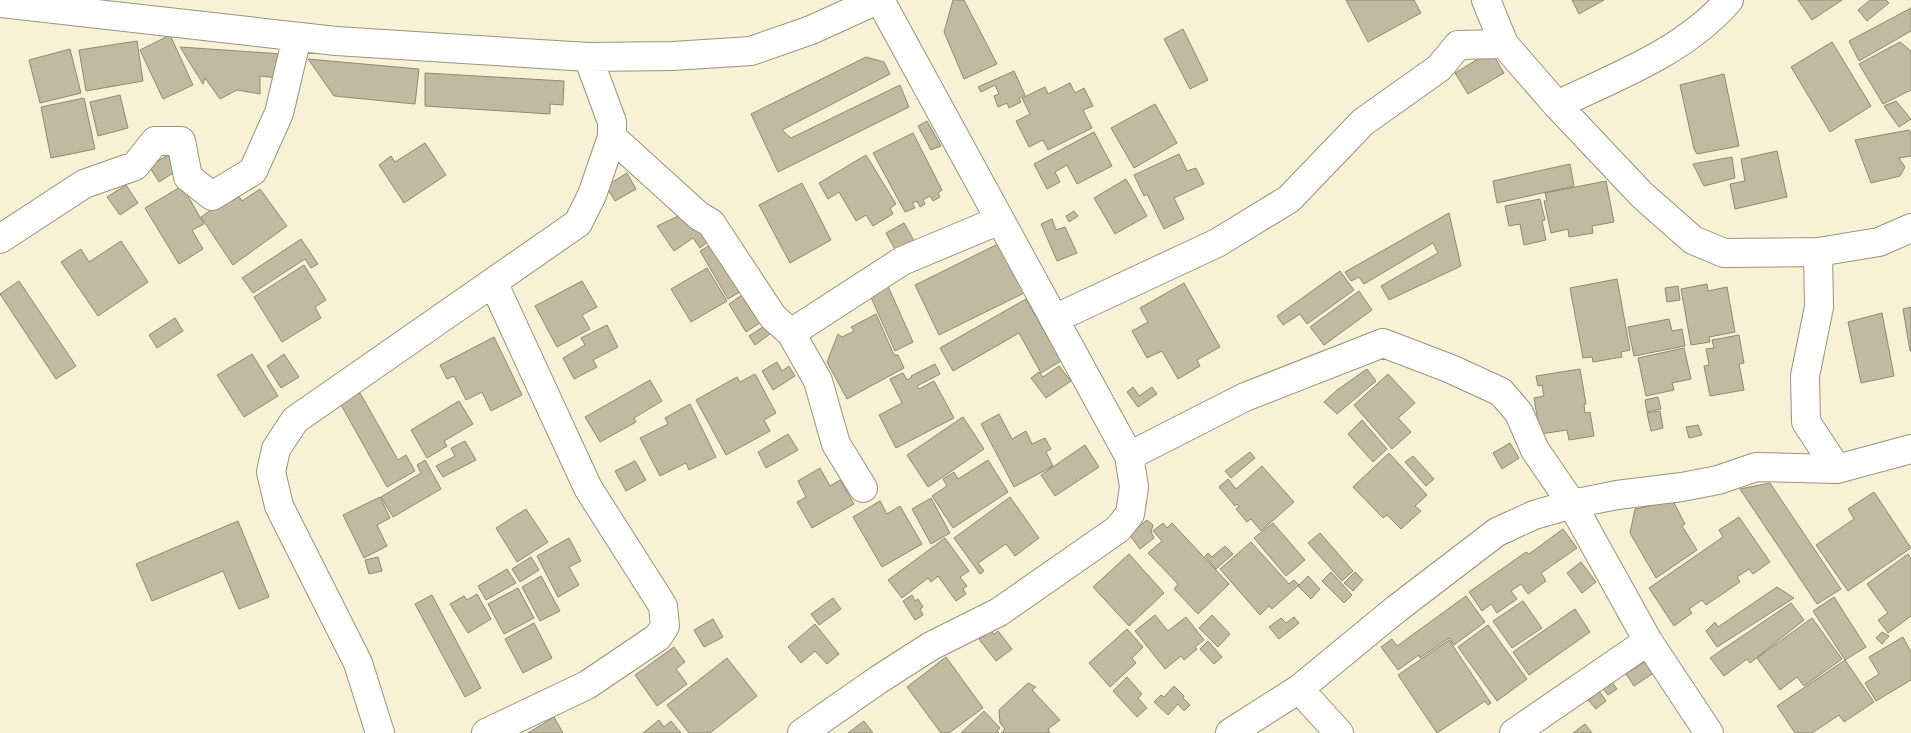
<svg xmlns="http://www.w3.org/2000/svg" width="1911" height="733" font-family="'Fira Sans Condensed',sans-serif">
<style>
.building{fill:#c0bba0;stroke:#8e8a71}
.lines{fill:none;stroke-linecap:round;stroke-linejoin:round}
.minor-casing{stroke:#98947a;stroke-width:30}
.minor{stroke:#fff;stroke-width:28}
</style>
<rect width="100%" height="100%" fill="#f7f2d6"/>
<path class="building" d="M953,0H964L997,64L964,79L944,32Z
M1346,0H1414L1421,13L1368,42Z
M1572,0H1604L1579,14Z
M1798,0H1842L1812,20Z
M1870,0H1886L1889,3L1867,21L1858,10Z
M1911,8V31L1859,61L1849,41Z
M1183,29L1208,80L1190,89L1164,39Z
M170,35L193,85L163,99L140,50Z
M137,41L143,81L86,91L79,50Z
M1832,42L1871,106L1830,132L1791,67Z
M1900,42L1911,51V90L1883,104L1859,64Z
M180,47L282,54L278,78L260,76V94L237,90L220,99L205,78L203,84Z
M70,49L81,93L40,103L29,60Z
M1491,51L1504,73L1468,94L1455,73Z
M866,57L884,62L890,74L782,130L791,138L900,85L909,107L778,172L751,114Z
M308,59L419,69L415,104L334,96Z
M1014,71L1025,95L1019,98L1021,102L1009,108L1007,103L998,107L994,96L999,94L995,85L981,92L978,87Z
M425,73L564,81L563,105L550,104V114L425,106Z
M1724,74L1739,146L1697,154L1694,149L1680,85Z
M1070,83L1075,93L1084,88L1093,106L1083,110L1092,128L1048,150L1043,140L1029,147L1016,121L1030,114L1022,98L1045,87L1048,94Z
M120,95L128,128L98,136L90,102Z
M84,98L95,149L51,158L41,107Z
M1896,101L1911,119L1899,127L1884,106Z
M1155,104L1177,143L1134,168L1111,128Z
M927,121L941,146L931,150L918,126Z
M1909,130L1911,133V156L1899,158L1905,167L1900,176L1871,183L1855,140Z
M1094,132L1112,166L1077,184L1067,165L1055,172L1060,182L1047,189L1034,164Z
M913,133L942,190L938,193L940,197L933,201L930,196L923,200L925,204L920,207L917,201L912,203L915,208L905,212L873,153Z
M425,143L446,175L404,203L379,165L391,156L395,162Z
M1777,151L1787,197L1735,209L1730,184L1745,181L1741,159Z
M1179,154L1187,171L1196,168L1204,184L1174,198L1184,219L1164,229L1147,194L1144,196L1134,175Z
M168,155L178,170L159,182L149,166Z
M866,155L896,204L890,208L893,214L873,226L866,215L856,221L839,192L828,199L819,183Z
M1732,157L1735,178L1704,186L1693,164Z
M1570,164L1574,186L1497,203L1493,181Z
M627,173L636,189L615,201L606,186Z
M1126,179L1147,216L1115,234L1094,198Z
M1606,181L1614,222L1592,226L1593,233L1569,237L1568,229L1551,233L1544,201H1547L1545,193Z
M802,183L831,240L790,263L759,205Z
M126,185L138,203L120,215L107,197Z
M182,186L204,224L192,230L203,249L179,264L145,208Z
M260,189L287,226L233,265L201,217L236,192L242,201Z
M1540,199L1545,220L1542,221L1546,240L1524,245L1520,224L1509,226L1505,206Z
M1074,211L1078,216L1069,222L1066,216Z
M687,212L713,238L700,248L693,238L674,251L657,226Z
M1449,213L1461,266L1389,300L1381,286L1438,253L1433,243L1364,284L1359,277L1351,281L1345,272Z
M1052,219L1056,230L1065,227L1077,253L1057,261L1041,224Z
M904,223L917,246L898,255L886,233Z
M301,239L318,264L311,268L305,259L253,293L242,278Z
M121,241L148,282L98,316L61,262L81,249L89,262Z
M715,242L743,290L728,299L700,251Z
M1000,243L1024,293L939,335L915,285Z
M304,265L326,300L315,307L321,318L282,342L254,297Z
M707,268L727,301L691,322L671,289Z
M1340,271L1354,290L1307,324L1300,314L1283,325L1277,316Z
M1617,279L1630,350L1621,352L1622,357L1593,362L1592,357L1583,358L1570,288Z
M19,281L76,366L56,379L0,294Z
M582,281L597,307L582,315L590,329L557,347L535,306Z
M1184,283L1220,347L1197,360L1200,366L1178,379L1162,351L1147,358L1132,331L1148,322L1140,308Z
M887,284L913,342L895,351L869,293Z
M1707,284L1708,291L1727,287L1735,332L1709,337L1710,342L1691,345L1681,289Z
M1678,286L1680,300L1667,302L1665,288Z
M748,291L766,319L746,332L729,304Z
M1359,291L1372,310L1324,345L1310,327Z
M1026,299L1061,361L1041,373L1019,333L953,371L940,348Z
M1911,307V351H1910L1903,309Z
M1882,313L1894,376L1861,383L1848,322Z
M876,314L894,355H898L904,368L847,399L827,362L838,334L842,337L854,331L851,327Z
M175,318L183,331L157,348L149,335Z
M1669,319L1672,331L1682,329L1685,346L1634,356L1628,327Z
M769,323L774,331L755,345L749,336Z
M607,325L618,347L593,360L597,367L574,379L563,358L585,345L581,338Z
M1739,335L1744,363L1739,364L1744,390L1710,396L1704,366L1709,365L1706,349L1714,348L1712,340Z
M494,337L522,395L491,411L482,392L466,400L454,376L447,379L440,365Z
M1684,348L1691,379L1672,383L1674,390L1646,396L1638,358Z
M252,354L278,396L244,417L217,375Z
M284,354L299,377L281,388L267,366Z
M777,362L782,371L789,366L795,376L773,390L762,371Z
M935,364L940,374L917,386L919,389L934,381L954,418L896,448L879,415L902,403L890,379L903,373L907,380L912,377L911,376Z
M1059,366L1071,381L1046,398L1031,378L1039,372L1043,377Z
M1367,369L1376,381L1337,414L1324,402L1337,390Z
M1580,369L1586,404H1584L1585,413L1590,412L1594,436L1569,440L1567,430L1540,434L1534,398L1544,396L1542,385L1538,386L1536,376Z
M755,374L776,413L764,420L770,431L726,455L696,400L737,377L740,382Z
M1388,374L1415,403L1398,418L1411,432L1392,449L1354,405Z
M650,380L662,401L634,418L636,422L600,442L585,417Z
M1133,387L1139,396L1152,387L1157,394L1138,407L1127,392Z
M360,393L398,460L406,455L415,471L387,487L340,403Z
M1658,397L1661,409L1647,412L1645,400Z
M459,401L473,424L444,441L447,446L427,458L411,430Z
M690,404L716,457L689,470L686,463L660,476L640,438L668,424L665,418Z
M1660,411L1663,428L1651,431L1647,413Z
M999,414L1012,439L1026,431L1032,444L1045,438L1051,449L1046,452L1053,466L1014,487L981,424Z
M963,417L984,449L928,487L907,455Z
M1362,420L1387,449L1373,462L1348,434Z
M1698,425L1702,435L1689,438L1686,427Z
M788,434L798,450L766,468L758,452Z
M465,441L476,460L443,477L436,466L455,456L451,448Z
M1510,443L1519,458L1502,469L1493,453Z
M1085,445L1099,467L1055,496L1041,475Z
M1250,452L1255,458L1231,478L1225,471Z
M1389,453L1427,495L1415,506L1421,511L1401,529L1387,515L1383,518L1353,487Z
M1413,456L1434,479L1426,486L1405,462Z
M425,460L441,489L393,517L381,497L421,473L417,465Z
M988,460L1008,492L953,528L932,496L947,486L943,479L954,472L958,479Z
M635,461L646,480L626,491L615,471Z
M1262,466L1294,502L1261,531L1251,519L1247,522L1236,509L1239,506L1237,504L1235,506L1219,487L1228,479L1236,489Z
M820,468L830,486L840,480L854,504L812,528L797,502L806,497L798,481Z
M1770,483L1841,589L1817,604L1740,489Z
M1874,492L1911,548L1848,591L1816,545L1854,519L1848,509Z
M380,497L390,518L377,525L387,546L364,558L343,515Z
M1010,497L1039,538L1015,556L1006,544L978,563L984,571L980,574L954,538Z
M931,498L950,533L931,544L912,509Z
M880,501L887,514L900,506L922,544L882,567L853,517Z
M1673,501L1685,524L1682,526L1697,550L1656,578L1630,533L1635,509Z
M526,509L548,542L517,562L496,528Z
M1739,517L1770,562L1753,574L1749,569L1737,577L1740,582L1706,605L1702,600L1689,609L1692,613L1674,626L1649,588L1723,537L1719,530Z
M1147,520L1153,525L1151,532L1154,538L1140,549L1129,534Z
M238,521L269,597L239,609L223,571L152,601L136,564Z
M1163,523L1167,528L1172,523L1229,584L1198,614L1174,589L1178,584L1148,553L1162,541L1153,531Z
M1273,523L1305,560L1286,576L1254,538Z
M1563,529L1577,548L1541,573L1546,581L1528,594L1521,584L1511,591L1517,599L1497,613L1491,604L1482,611L1469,592L1526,552L1529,554Z
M1320,533L1353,571L1342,581L1308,543Z
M569,538L581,561L569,567L579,585L558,597L537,556Z
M945,538L969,571L960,577L967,586L963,589L966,594L956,601L938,576L931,582L928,578L902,598L888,580Z
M1251,542L1289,584L1294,580L1299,585L1272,609L1269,606L1260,615L1220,569Z
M1225,546L1233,554L1216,569L1205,556L1208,553L1212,557Z
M1129,554L1164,593L1129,626L1093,587Z
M1908,554L1911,558V616L1888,633L1878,620L1888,613L1867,584Z
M378,557L382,571L369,574L365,560Z
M531,557L539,570L520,582L512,569Z
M1581,562L1596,582L1582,593L1567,573Z
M507,569L516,583L486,600L478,586Z
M1331,572L1352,595L1344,603L1322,581Z
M1355,572L1363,580L1353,591L1344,583Z
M541,576L560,611L540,621L522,587Z
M1308,576L1320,589L1311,599L1298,586Z
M1777,587L1794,598L1717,647L1706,631L1715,622L1718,627Z
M518,588L534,618L504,634L488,604Z
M477,594L491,619L468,633L450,604L464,596L467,600Z
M432,595L481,688L465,697L415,604Z
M912,595L915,601L918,599L923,607L920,609L923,615L915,620L903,601Z
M1466,596L1485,622L1454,645L1449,638L1420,658L1419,655L1398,670L1381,647L1392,639L1397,646Z
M1834,597L1866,647L1845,660L1813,611Z
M833,598L841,609L819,625L811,614Z
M1523,601L1542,628L1512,648L1493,621Z
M1791,603L1804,620L1750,663L1747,659L1724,676L1710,658Z
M1575,609L1590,632L1529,675L1513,652Z
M1155,615L1168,631L1186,617L1204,640L1195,647L1197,649L1184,660L1181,656L1165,669L1135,631Z
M1212,615L1230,634L1218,647L1199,628Z
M1294,617L1299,623L1279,639L1269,627L1281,618L1286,623Z
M1812,618L1842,659L1804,686L1797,677L1780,690L1757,658Z
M713,619L723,637L704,647L694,630Z
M534,623L552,658L523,673L505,639Z
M815,624L839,654L827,664L815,651L801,663L788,647Z
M1488,625L1527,679L1497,701L1458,647Z
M1127,629L1143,647L1132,658L1136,663L1110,687L1089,663Z
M991,631L994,634L998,631L1012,649L996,661L979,639Z
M1882,632L1889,636L1882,644L1876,638Z
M1903,637L1911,652V680L1876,701L1865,683L1879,674L1869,657Z
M1449,640L1491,703L1488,705L1485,701L1437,733L1398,675Z
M1208,641L1222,657L1214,664L1200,649Z
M674,647L685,662L676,669L687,684L657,706L635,675Z
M946,657L983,708L949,733H941L907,687Z
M727,658L757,696L710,733H689L667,705Z
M1647,660L1655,672L1634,686L1626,674Z
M1845,660L1874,702L1844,722L1839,715L1812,733H1795L1777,706Z
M1127,677L1142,694L1138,698L1147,708L1137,717L1113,691Z
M1612,682L1617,689L1608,695L1603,689Z
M1028,683L1036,687L1032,690L1060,720L1048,729L1050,733H1001L1005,729L1000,723L999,710Z
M1174,686L1184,696L1183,698L1190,705L1184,711L1178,704L1168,715L1154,702L1161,695L1164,697Z
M1599,691L1606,701L1596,709L1588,700Z
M984,711L1000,728L997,731L999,733H961Z
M554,717L563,733H528Z
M659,720L664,727L671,721L681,733H643Z
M864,721L873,733H848Z
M1585,724L1592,733H1573Z"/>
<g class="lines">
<g class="minor-casing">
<path id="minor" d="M880,0L1129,456L1245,397L1383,343L1451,369L1501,392L1519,413L1535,450L1572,504L1617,495L1682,487L1718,480L1756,467L1837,469L1911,449
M1486,0L1504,44L1557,105L1642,195L1693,240L1724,253L1818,252L1879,242L1911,228
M0,3L336,41L588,57L673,56L751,51L811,30L877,0
M1557,105C1617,76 1684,52 1729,0
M612,137L699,216L711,223L773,317L791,333L818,381L836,444L863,488
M0,239L84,184L135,166L155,141H181L188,177L212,196L253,171L279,113L297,37
M1818,252L1819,307L1805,376L1806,422L1837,469
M1054,319L1217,243L1289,199L1363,122L1439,68L1458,45L1504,44
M791,333L902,261L1000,220
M1299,689L1339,733
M380,733L358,663L279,506L271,472L276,449L295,420L578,223L592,195L612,137V122L588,57
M486,733L587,685L658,637L665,626L663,606L588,488L493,282
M802,733L878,680L931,646L999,612L1118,529L1130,514L1134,487L1129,456
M1230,733L1299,689L1395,610L1497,532L1534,515L1572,504L1648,641L1709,733
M1514,733L1648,641"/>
</g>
<use href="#minor" class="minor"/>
</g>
</svg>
